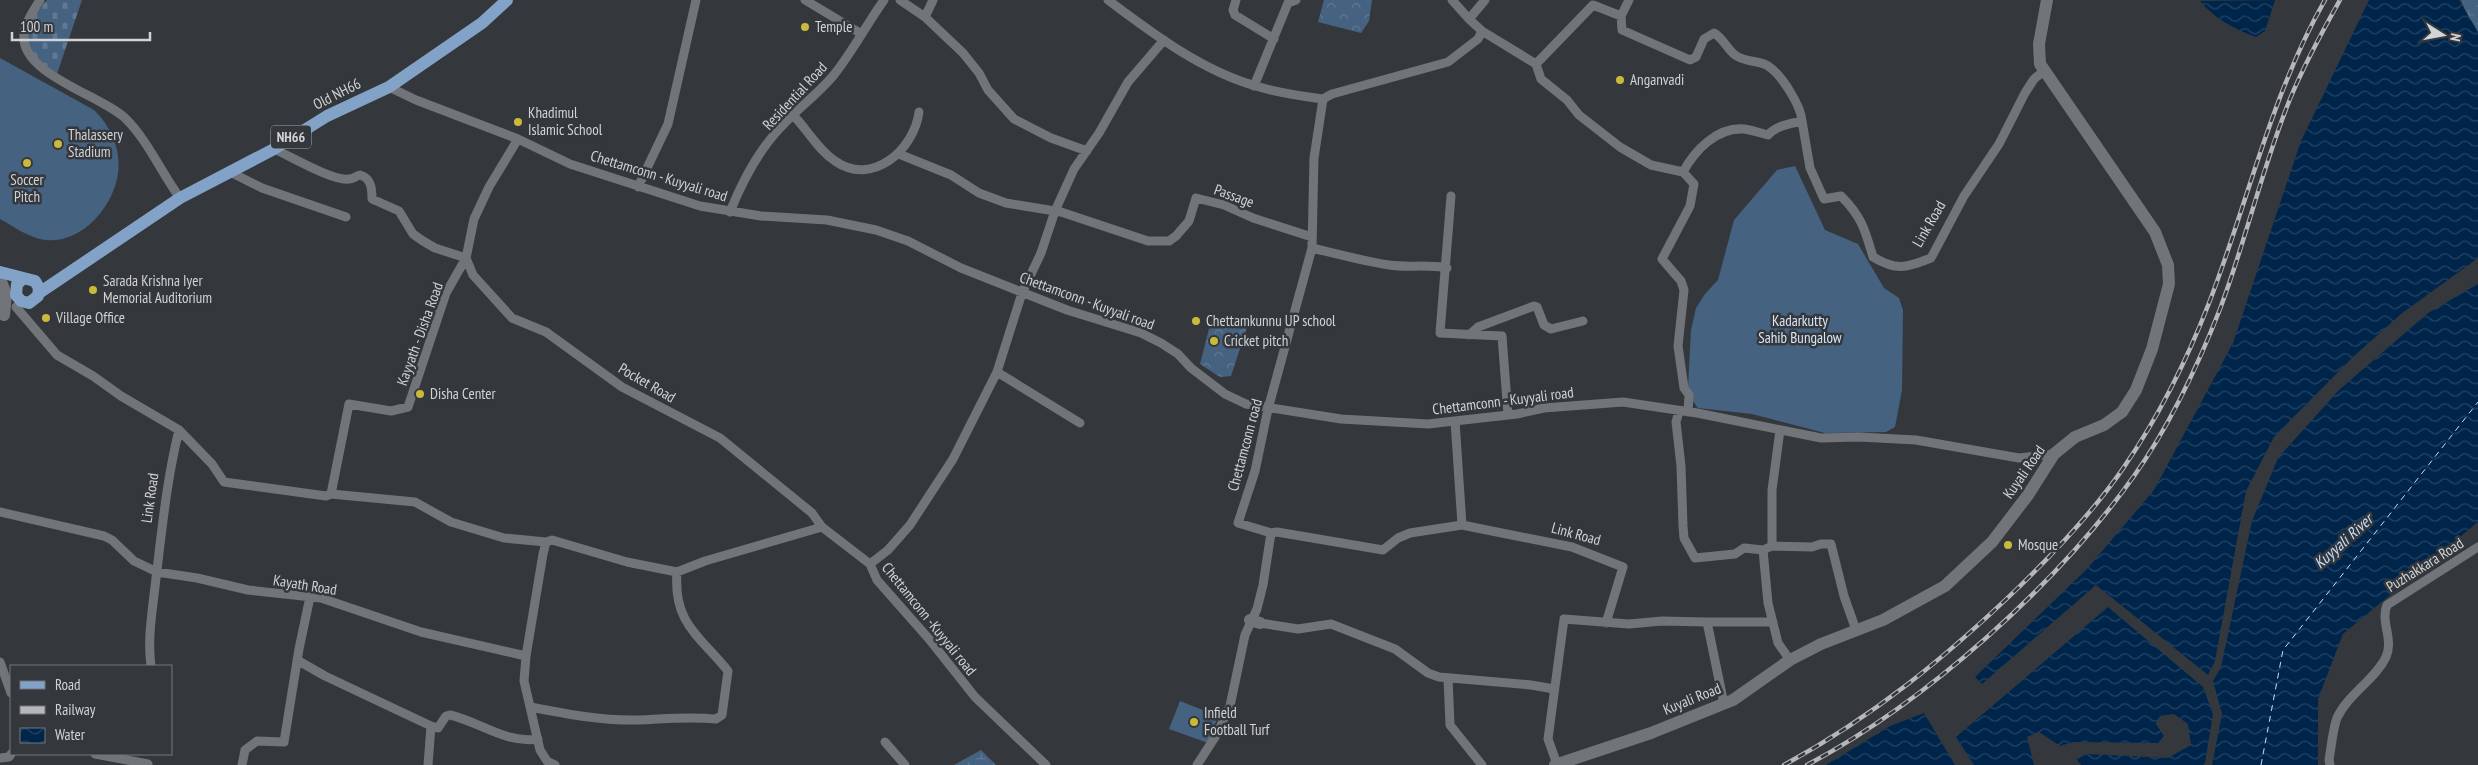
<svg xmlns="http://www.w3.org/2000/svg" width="2478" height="765" font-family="'PT Sans Narrow',sans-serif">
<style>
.forest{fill:url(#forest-crowns)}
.wetland{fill:url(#wetland-marsh)}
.cemetery{fill:url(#cemetery-stones)}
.garden{fill:#466281}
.water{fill:url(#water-waves)}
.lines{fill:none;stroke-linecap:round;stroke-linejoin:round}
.ferry{stroke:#c3defd;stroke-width:1;stroke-dasharray:6 5;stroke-linecap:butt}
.street{stroke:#71757a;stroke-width:9}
.secondary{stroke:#71757a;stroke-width:12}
.primary{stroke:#82a2c7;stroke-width:12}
.rail-casing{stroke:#b5b7ba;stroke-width:4.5}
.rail{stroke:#34383c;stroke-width:2.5;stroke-dasharray:8;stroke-linecap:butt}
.poi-dot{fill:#caba3a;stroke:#34383c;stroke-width:2}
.labels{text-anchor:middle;stroke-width:5;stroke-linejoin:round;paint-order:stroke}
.shield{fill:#34383c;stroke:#a2a4a8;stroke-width:1}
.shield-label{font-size:14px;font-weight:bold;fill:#d1d3d6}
.poi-label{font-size:15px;fill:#d1d3d6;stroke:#34383c;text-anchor:start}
.street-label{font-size:15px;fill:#d1d3d6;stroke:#34383c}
.park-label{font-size:15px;fill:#d8e6f6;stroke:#34383c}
.water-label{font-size:16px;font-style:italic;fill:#c3defd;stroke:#34383c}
</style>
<defs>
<pattern id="forest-crowns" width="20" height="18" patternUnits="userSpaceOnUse" patternTransform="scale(1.25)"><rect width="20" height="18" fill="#466281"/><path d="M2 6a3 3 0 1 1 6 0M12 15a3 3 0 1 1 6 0" fill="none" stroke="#607892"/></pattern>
<pattern id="wetland-marsh" width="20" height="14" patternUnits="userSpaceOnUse" patternTransform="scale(1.25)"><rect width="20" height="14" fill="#466281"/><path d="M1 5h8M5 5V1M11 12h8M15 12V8" fill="none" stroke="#607892"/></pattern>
<pattern id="cemetery-stones" width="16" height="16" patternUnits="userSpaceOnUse" patternTransform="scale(1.25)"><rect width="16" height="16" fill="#466281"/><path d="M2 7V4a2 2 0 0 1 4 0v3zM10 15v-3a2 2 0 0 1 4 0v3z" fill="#607892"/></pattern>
<pattern id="water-waves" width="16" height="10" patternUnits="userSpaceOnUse" patternTransform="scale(1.25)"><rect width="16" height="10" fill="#00254b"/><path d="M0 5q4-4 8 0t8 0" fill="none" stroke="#244464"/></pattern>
</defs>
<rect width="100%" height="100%" fill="#34383c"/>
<path class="forest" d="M1324,0H1372L1369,21L1361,33L1318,22Z
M1212,317L1247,327L1231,376L1220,377L1200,364Z"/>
<path class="wetland" d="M2461,0H2478V42Z
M981,750L996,765H954Z"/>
<path class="cemetery" d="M47,0H82L57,74C47,68 31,55 28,43C25,29 38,9 47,0Z"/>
<path class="garden" d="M0,58L94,110C112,127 123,154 117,179C110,211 79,244 45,240C29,238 13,226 0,219Z
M1795,166L1825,230L1858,244L1884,288L1899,298L1903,310L1902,390L1895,427L1886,432L1825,433L1752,414L1698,408L1692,400L1688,388L1691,330L1696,308L1705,294L1718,280L1734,220L1777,170Z
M1180,701L1218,716L1208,743L1169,729Z"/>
<path class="water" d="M2275,0L2265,31L2256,37C2234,29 2215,19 2200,1Z
M2369,0H2459L2478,32V258L2401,314L2353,357L2274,437L2246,491L2215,661L2208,675L2096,585L1982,684L1975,677L2087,569L2154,490L2233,343L2301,141Z
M2478,284V522L2343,634L2318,699V765H2212L2222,714L2213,681L2221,667L2252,521L2278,458L2339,390L2428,313Z
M2108,607L2203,687L2213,714L2205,763L2203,765H2081L2076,759L2088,754L2168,758L2191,745L2188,724L2174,714L2160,716L2156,724L2164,736L2158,743L2073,742L2060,746L2039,732L2027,737L2034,765H1974L1956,737Z
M1924,713L1955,765H1826L1890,726Z"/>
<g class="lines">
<path class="ferry" d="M2261,765L2283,650L2478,402"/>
<path class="street" d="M40,0C34,10 25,22 24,35C20,74 103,96 126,119C148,141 161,172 180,198
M805,0L860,33
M900,0L925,17
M933,0L925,17L963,53L979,73L988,90L1014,119L1051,138L1087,151
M1108,0C1152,33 1202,71 1256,86C1278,93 1301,96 1323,99L1332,94L1448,62L1478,39L1482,31
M1236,0L1233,10L1235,15L1274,39
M1452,0L1469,19
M1485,0L1469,19L1482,31L1536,64L1593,5L1621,16L1629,0
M1621,16L1622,30L1690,60L1696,57L1704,39L1714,33C1723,38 1727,49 1735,55C1746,63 1760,60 1768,66C1782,75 1801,106 1802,121
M1536,64L1541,79L1567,100L1579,115L1620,147L1651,165L1683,172L1694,184L1690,206L1662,259L1681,281L1684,290L1678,346L1684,388L1689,395L1688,412
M1254,86L1288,3L1296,0
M389,87L416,100L518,139L570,164L700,206L761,216L827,220L876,230L908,241L961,268L1067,310L1141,333L1161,343L1178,354L1191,368L1225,394L1246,404L1341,419L1428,424L1517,414L1544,408L1623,402L1697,413L1821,438L1859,437L1916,440L2019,458L2054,454
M793,115C807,129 818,150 835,161C872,187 914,150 919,112
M274,149C290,156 334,182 349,179C353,179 356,176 360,175C371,178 372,188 372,199L399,211L413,234L423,241L435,248L466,258L473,275L512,318L546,332L622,387L720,438L812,513L822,527
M899,154L951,175L979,193L1006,203L1061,212L1148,241H1169L1176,236L1189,221L1196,198L1224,205L1253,218L1312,237
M230,172L262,188L346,217
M1683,172C1695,150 1717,127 1744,129C1752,130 1760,133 1768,135C1777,125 1790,124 1802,121L1810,168L1824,199L1841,196C1862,217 1865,230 1873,257C1897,271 1905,268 1931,258L1964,196L1999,144L2025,93L2034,79L2044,71
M638,187L668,124L696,0
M1451,196L1440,333L1502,336L1508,415
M730,212C742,182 758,151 781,127C797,109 817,95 833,76C852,53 866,25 884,0
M1312,248C1337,254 1363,261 1389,265C1409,268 1426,264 1447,268
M16,307L57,355L93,376L121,396L179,430L212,464L224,482L326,496L331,494L415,502L451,522L504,538L546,542
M1469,335L1478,327L1534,306L1537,307L1544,325L1551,329L1583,321
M997,372L1080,423
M1679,411L1676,422L1681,466L1683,526L1684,538L1695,558L1735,554L1744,548L1763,550L1772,546L1812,547L1821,544H1831L1844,596L1856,630
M1455,421L1462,525L1572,547L1623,567L1606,623
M331,494L349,404L391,411L408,407L446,293L466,258L474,219L489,187L518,139
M0,512L104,536L112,540L134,561L157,572L197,578L248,590L321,598L421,632L526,656L524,681L540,750L547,761L555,765
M1271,533L1277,532L1383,550L1398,538L1410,533L1462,525
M1772,546V490L1780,430
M1763,550L1768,603L1778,643L1790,660
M1260,623L1298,629L1331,624L1395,649L1428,673L1439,677L1531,685L1554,689
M526,656L543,554L546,542L552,540L627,562L677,572L705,561L822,527L870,564
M297,660L325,676L431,726L438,728L446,716L450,715C480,722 506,744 538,739
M0,662L11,693
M151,666C147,637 153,607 156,578C162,529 167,478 179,430
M1448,678L1450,725L1482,765
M1724,704L1707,622H1773
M531,707C566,714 602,721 639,720C665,719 689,716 716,719L722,715L728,671C700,636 673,624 677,572
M885,742L905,765
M95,754L148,764
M0,758L9,757L11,754
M1557,764L1548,739L1564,619L1629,624L1662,621L1707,622
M242,765L245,750L257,741L284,742L299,649L310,597
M428,765L431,726
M1046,765L975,697L929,639L877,580L870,564L888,550L910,525L953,459L997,372L1022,293L1041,253L1055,211L1074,169L1099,133L1128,82L1164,40
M1197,765L1217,734L1230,706L1245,635L1257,609L1263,585L1271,533L1238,523L1255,471L1268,409L1312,248L1314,158L1323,99
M2330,765L2329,760C2331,749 2333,728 2337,718C2348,694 2375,680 2386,657C2394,639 2380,622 2387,605L2478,547"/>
<path class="secondary" d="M0,279L6,294L4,315
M1250,620L1260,623
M1555,765L1651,733L1733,700L1790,660L1821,644L1883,620L1945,586L1992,542L2028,495L2054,454L2075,437L2104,425L2122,412L2136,390L2152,349L2169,284L2168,265L2155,232L2040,64L2039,44L2047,0"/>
<path class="primary" d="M0,272L35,281L39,288L38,296L29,303L21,301L16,295L17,284L23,279
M39,293L180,198L274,149L327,116L389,87L482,23L507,0"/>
<g class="rail-casing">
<path id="rail" d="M1784,765C1874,716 1945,658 2019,587C2057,550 2094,511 2124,467C2159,416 2187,360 2209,303C2248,202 2271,95 2325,0
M1807,765C1926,702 2056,586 2134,476C2170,425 2197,368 2220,309C2246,240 2262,168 2290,99C2304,65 2322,32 2340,0"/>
</g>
<use href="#rail" class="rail"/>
</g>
<g class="poi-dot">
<circle cx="805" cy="27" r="5"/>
<circle cx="1620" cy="80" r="5"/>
<circle cx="518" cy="122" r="5"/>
<circle cx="58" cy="144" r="5"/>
<circle cx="27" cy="163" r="5"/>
<circle cx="93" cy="290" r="5"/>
<circle cx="46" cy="318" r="5"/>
<circle cx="1196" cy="321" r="5"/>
<circle cx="1214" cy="341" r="5"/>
<circle cx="420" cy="394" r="5"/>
<circle cx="2008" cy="545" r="5"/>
<circle cx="1194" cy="722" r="5"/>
</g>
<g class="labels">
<rect class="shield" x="271" y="125.5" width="40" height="23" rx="4"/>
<g class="shield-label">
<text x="291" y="142">NH66</text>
</g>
<g class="poi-label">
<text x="815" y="32">Temple</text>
<text x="1630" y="85">Anganvadi</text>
<text x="528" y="118">Khadimul<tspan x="528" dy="17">Islamic School</tspan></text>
<text x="68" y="140">Thalassery<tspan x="68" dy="17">Stadium</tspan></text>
<text x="27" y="185" text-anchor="middle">Soccer<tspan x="27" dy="17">Pitch</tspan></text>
<text x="103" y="286">Sarada Krishna Iyer<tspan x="103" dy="17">Memorial Auditorium</tspan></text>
<text x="56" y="323">Village Office</text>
<text x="1206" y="326">Chettamkunnu UP school</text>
<text x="1224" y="346">Cricket pitch</text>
<text x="430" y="399">Disha Center</text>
<text x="2018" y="550">Mosque</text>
<text x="1204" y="718">Infield<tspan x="1204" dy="17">Football Turf</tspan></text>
</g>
<g class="street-label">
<text transform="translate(337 94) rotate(-27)" y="5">Old NH66</text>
<text transform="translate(795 96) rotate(-47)" y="5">Residential Road</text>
<text transform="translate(659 176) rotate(17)" y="5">Chettamconn - Kuyyali road</text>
<text transform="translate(1234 196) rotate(20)" y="5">Passage</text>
<text transform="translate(1929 224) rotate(-60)" y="5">Link Road</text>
<text transform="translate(1087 301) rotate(20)" y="5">Chettamconn - Kuyyali road</text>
<text transform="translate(420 334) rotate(-70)" y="5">Kayyath - Disha Road</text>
<text transform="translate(647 383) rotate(30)" y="5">Pocket Road</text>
<text transform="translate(1503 401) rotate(-7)" y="5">Chettamconn - Kuyyali road</text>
<text transform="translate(1245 445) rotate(-75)" y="5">Chettamconn road</text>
<text transform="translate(2024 472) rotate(-55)" y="5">Kuyali Road</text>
<text transform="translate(150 498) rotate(-82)" y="5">Link Road</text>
<text transform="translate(1576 534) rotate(15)" y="5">Link Road</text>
<text transform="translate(2425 565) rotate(-32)" y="5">Puzhakkara Road</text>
<text transform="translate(305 585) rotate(9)" y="5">Kayath Road</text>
<text transform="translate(929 619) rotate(51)" y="5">Chettamconn -Kuyyali road</text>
<text transform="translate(1692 699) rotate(-22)" y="5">Kuyali Road</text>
</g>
<g class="park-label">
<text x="1800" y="326">Kadarkutty<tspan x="1800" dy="17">Sahib Bungalow</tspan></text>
</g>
<g class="water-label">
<text transform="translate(2343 541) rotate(-42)" y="6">Kuyyali River</text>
</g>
</g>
<rect x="10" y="665" width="162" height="90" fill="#34383c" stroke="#73767a"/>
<rect x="20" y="681" width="25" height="8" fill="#82a2c7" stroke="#73767a"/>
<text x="55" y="690" font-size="15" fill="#d1d3d6">Road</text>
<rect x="20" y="706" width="25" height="8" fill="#b5b7ba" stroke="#73767a"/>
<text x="55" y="715" font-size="15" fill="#d1d3d6">Railway</text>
<rect x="20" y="728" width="25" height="15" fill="url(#water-waves)" stroke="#73767a"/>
<text x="55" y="740" font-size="15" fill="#d1d3d6">Water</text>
<g transform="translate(2443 35) rotate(101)" stroke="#34383c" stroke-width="4" paint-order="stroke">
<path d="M0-4L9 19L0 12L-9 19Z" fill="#d1d3d6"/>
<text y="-8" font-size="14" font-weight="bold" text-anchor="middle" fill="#d1d3d6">N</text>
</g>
<path d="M12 32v8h138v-8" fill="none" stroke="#d1d3d6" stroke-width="2.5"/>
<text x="20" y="32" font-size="15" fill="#d1d3d6" stroke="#34383c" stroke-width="4" paint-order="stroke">100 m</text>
</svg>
